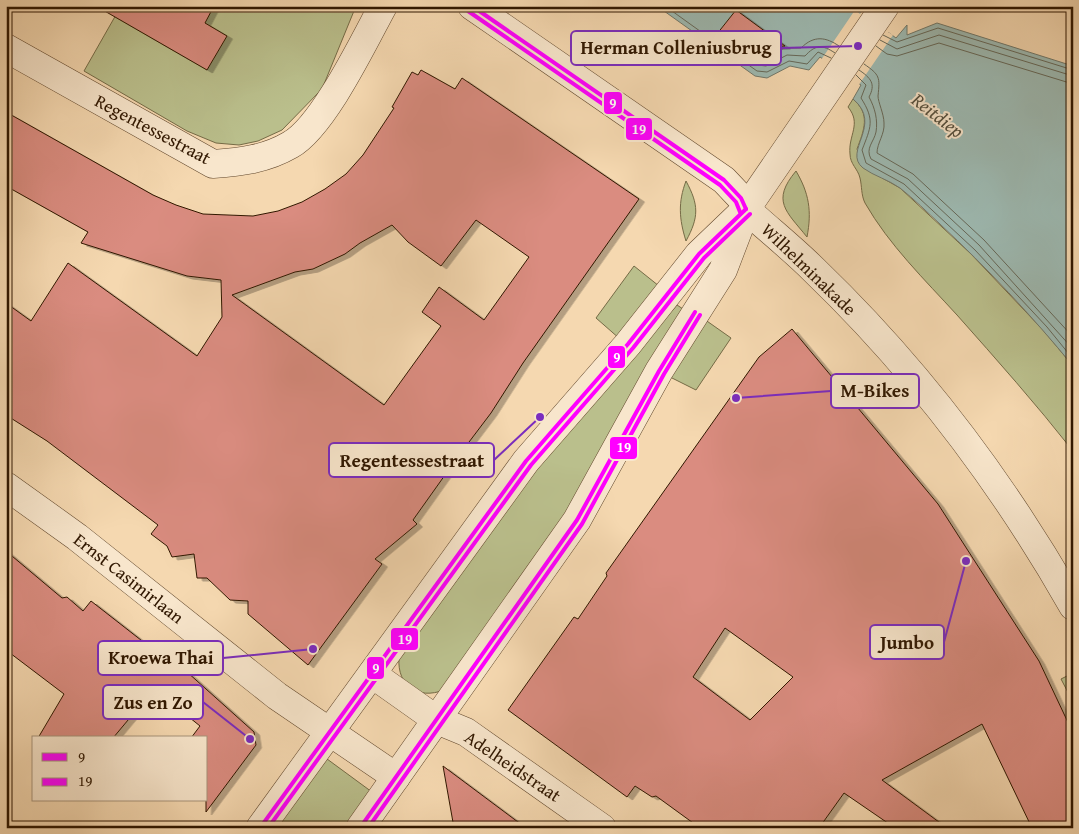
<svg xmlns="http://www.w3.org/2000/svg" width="1079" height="834" viewBox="0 0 1079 834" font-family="'Gentium Book Plus',serif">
<defs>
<filter id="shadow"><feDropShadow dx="5.5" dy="3" stdDeviation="0" flood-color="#0004"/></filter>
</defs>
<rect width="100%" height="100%" fill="#f5d8b0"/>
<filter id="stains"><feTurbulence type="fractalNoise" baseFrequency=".004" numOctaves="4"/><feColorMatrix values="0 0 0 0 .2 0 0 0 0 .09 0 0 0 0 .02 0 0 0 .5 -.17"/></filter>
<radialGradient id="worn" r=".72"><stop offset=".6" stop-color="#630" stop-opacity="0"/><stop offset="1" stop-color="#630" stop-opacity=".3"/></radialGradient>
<!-- green -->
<g fill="#babf8c" stroke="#756b46">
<polygon points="121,6 356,6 322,89 282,130 258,141 239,145 216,143 187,131 84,71"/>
<path d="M853 99C871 114 864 130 857 149L863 167 900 188 971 254 1044 331 1073 366V451C1036 404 997 360 957 315 925 280 889 245 865 203 861 195 862 186 860 178 858 169 850 164 850 154 848 135 862 124 848 107Z"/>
<path d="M796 171C809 193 812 211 807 237 786 211 771 201 796 171Z"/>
<path d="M686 181C699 205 699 217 686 241 679 219 678 202 686 181Z"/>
<polygon points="634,266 659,286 620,339 596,318"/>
<path d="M677 305 683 309 581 494 444 690C418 700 397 686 399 658L534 467Z"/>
<polygon points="704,319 731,338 696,390 668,376"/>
<polygon points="1073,673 1073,685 1071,686 1073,702 1061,679"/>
<polygon points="323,756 372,792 346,828 270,828"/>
</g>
<!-- water -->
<path fill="#9db9b1" stroke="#71786a" d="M657 6H852L896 38 907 25V35L937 23 1073 66V366C1032 316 987 268 940 224 927 212 914 199 900 188 889 180 874 176 863 168 842 151 884 125 853 99L861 85 820 57 809 70 790 66 767 78 755 76Z"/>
<!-- pier -->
<polygon fill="#f5d8b0" points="855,10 860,14 862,11 889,29 888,32 893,35 858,86 821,60"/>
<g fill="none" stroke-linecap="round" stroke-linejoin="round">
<!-- shore -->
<g stroke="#666858" stroke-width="1">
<polyline points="665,6 711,39"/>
<polyline points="883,35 897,42 938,28 1073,70"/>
<polyline points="880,40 897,49 939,35 1073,76"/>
<polyline points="876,46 887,54 897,56 939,43 1073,84"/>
<polyline points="726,49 757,71 767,72 789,61 807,64 818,52 831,58"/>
<path d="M736 49 758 65 766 66 787 55 805 56C815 45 822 44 835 53"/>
<path d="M748 49 764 58 784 48H801C814 35 826 37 839 46"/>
<path d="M864 64C880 75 880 77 878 96 878 102 884 114 884 123 885 134 877 143 877 153L913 174 984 240 1073 337"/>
<path d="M859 70C871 78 876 84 869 97 875 108 878 120 876 132 874 142 865 148 871 159L908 179 979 245 1073 349"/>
<path d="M856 75 866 85 861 98C875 120 871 127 862 150L866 163 904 184 975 250 1047 327 1073 359"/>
</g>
</g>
<!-- building -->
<g fill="#da8c80" stroke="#301700" fill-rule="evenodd" filter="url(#shadow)">
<polygon points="96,6 214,6 205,23 227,36 207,70"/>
<polygon points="736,10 785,46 705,49"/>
<path d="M421 70 455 89 462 78 639 199 523 363 491 413 466 446 460 458 455 462 454 468 445 475 413 520 417 524 375 559 382 564 308 665 248 614V601L230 600 207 578H197L194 554 172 557 167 546 151 534 158 525 47 441 6 415V303L31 321 68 263 197 356 222 317 221 280 187 276 81 243 88 232 6 186V112L153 195 176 205 203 214 253 216 278 211 302 202 325 189 346 174 363 155 394 108 392 107 412 72 418 75ZM476 220 529 257 484 320 439 287 422 312 441 326 384 405 232 295 295 272 313 269 345 254 360 243 392 225 408 242 441 266Z"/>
<path d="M792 329 938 504 1039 661 1073 733V828H1032L982 724 882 780 947 828H895L844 793 819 828H700L656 796 652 797 635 786 627 797 508 710 574 617 578 619 607 576 606 573 759 357ZM725 628 793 677 750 720 693 677Z"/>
<polygon points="6,551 62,598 67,597 83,611 91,601 146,644 148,642 177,663 254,732 256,745 206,812 206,738 191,738 200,726 154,689 113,738 38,738 64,694 6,650"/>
<polygon points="443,766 526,828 454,828"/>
</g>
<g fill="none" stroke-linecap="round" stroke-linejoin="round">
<!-- minor casing -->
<g stroke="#61472c" stroke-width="29">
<g id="minor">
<path d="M6 48 213 164C241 162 266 159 290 145 323 127 364 41 383 6"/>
<path d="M746 209C769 230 793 249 814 270 916 368 1003 483 1073 606"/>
<polyline points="6,486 77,537 277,696 396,777"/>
<polyline points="372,674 437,720 466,732 602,828"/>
</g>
</g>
<!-- tertiary casing -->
<g stroke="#61472c" stroke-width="29">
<g id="tertiary">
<polyline points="472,6 724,180 741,198 746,209"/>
<polyline points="260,828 526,461 628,344 699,254 746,209 885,6"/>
<polyline points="360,828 577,520 659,371 723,270 744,215"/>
</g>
</g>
<!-- minor -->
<use href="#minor" stroke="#f8e6cc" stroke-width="28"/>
<!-- tertiary -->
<use href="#tertiary" stroke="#f8e6cc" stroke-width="28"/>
<!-- bus-1 casing -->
<g stroke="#f8e6cc" stroke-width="8">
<g id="bus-1">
<polyline points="472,6 724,180 741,198 746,209"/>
<polyline points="260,828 526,461 628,344 699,254 746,209"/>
<polyline points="360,828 577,520 659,371 695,312"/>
</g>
</g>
<!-- bus-2 casing -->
<g stroke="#f8e6cc" stroke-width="8">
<g id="bus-2">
<polyline points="468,11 720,185 736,202 740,212"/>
<polyline points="268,828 531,465 633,348 704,258 750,214"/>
<polyline points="368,828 582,524 664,374 700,315"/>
</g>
</g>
<!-- bus-1 -->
<use href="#bus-1" stroke="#f0f" stroke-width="4"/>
<!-- bus-2 -->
<use href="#bus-2" stroke="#f0f" stroke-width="4"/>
</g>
<g text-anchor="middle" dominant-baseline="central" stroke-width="4" stroke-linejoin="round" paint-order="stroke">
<!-- street labels -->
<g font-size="18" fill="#301700" stroke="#f8e6cc">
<text transform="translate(153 129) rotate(28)">Regentessestraat</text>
<text transform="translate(809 269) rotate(44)">Wilhelminakade</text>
<text transform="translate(129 578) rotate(38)">Ernst Casimirlaan</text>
<text transform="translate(513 766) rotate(34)">Adelheidstraat</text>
</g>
<!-- water labels -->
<g font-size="19" font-style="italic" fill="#56503e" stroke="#f8e6cc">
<text transform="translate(938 115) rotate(38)">Reitdiep</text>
</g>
</g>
<!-- callouts -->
<path fill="none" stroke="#7b2cbf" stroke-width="2" d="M858 46L781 48M736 398L831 391M540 417L494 460M966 561L944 642M313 649L223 658M250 739L203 702"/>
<g fill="#7b2cbf" stroke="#f8e6cc" stroke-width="2">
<circle cx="858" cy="46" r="5"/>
<circle cx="736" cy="398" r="5"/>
<circle cx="540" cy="417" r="5"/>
<circle cx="966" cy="561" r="5"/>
<circle cx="313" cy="649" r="5"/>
<circle cx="250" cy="739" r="5"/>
</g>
<g fill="#f8e6cc" stroke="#7b2cbf" stroke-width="2">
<rect x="571" y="31" width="210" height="34" rx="5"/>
<rect x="831" y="374" width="88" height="34" rx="5"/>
<rect x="329" y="443" width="165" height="34" rx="5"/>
<rect x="870" y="625" width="74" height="34" rx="5"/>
<rect x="98" y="641" width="125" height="34" rx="5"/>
<rect x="103" y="685" width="100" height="34" rx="5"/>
</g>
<g font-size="19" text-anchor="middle" font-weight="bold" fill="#301700">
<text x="676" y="54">Herman Colleniusbrug</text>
<text x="875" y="397">M-Bikes</text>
<text x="412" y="467">Regentessestraat</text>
<text x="907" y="649">Jumbo</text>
<text x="161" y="664">Kroewa Thai</text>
<text x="153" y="709">Zus en Zo</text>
</g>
<g stroke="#f8e6cc" stroke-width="2">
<rect x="603" y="91" width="20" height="24" rx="5" fill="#f0f"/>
<rect x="625" y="117" width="28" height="24" rx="5" fill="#f0f"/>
<rect x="607" y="345" width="19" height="24" rx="5" fill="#f0f"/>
<rect x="609" y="436" width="29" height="24" rx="5" fill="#f0f"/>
<rect x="390" y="627" width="29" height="24" rx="5" fill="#f0f"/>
<rect x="366" y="656" width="19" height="24" rx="5" fill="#f0f"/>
</g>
<g font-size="14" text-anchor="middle" font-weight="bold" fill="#fff">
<text x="613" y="108">9</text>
<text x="639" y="134">19</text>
<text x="617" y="362">9</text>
<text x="624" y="452">19</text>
<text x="405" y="644">19</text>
<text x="376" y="673">9</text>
</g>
<!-- margin -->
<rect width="1079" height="834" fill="none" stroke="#f5d8b0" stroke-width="25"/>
<rect x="8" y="8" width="1064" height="819" fill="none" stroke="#301700" stroke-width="2.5"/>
<rect x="12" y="12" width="1054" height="809" fill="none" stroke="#301700"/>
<!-- legend -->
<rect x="32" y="736" width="175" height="65" fill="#f8e6cc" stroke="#a8937a"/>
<rect x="42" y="753" width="25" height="8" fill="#ff00ff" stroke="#a8937a"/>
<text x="78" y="762" font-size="15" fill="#301700">9</text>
<rect x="42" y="778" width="25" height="8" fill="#ff00ff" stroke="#a8937a"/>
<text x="78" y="786" font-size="15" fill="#301700">19</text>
<rect width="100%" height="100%" filter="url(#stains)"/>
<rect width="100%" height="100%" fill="url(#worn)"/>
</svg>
